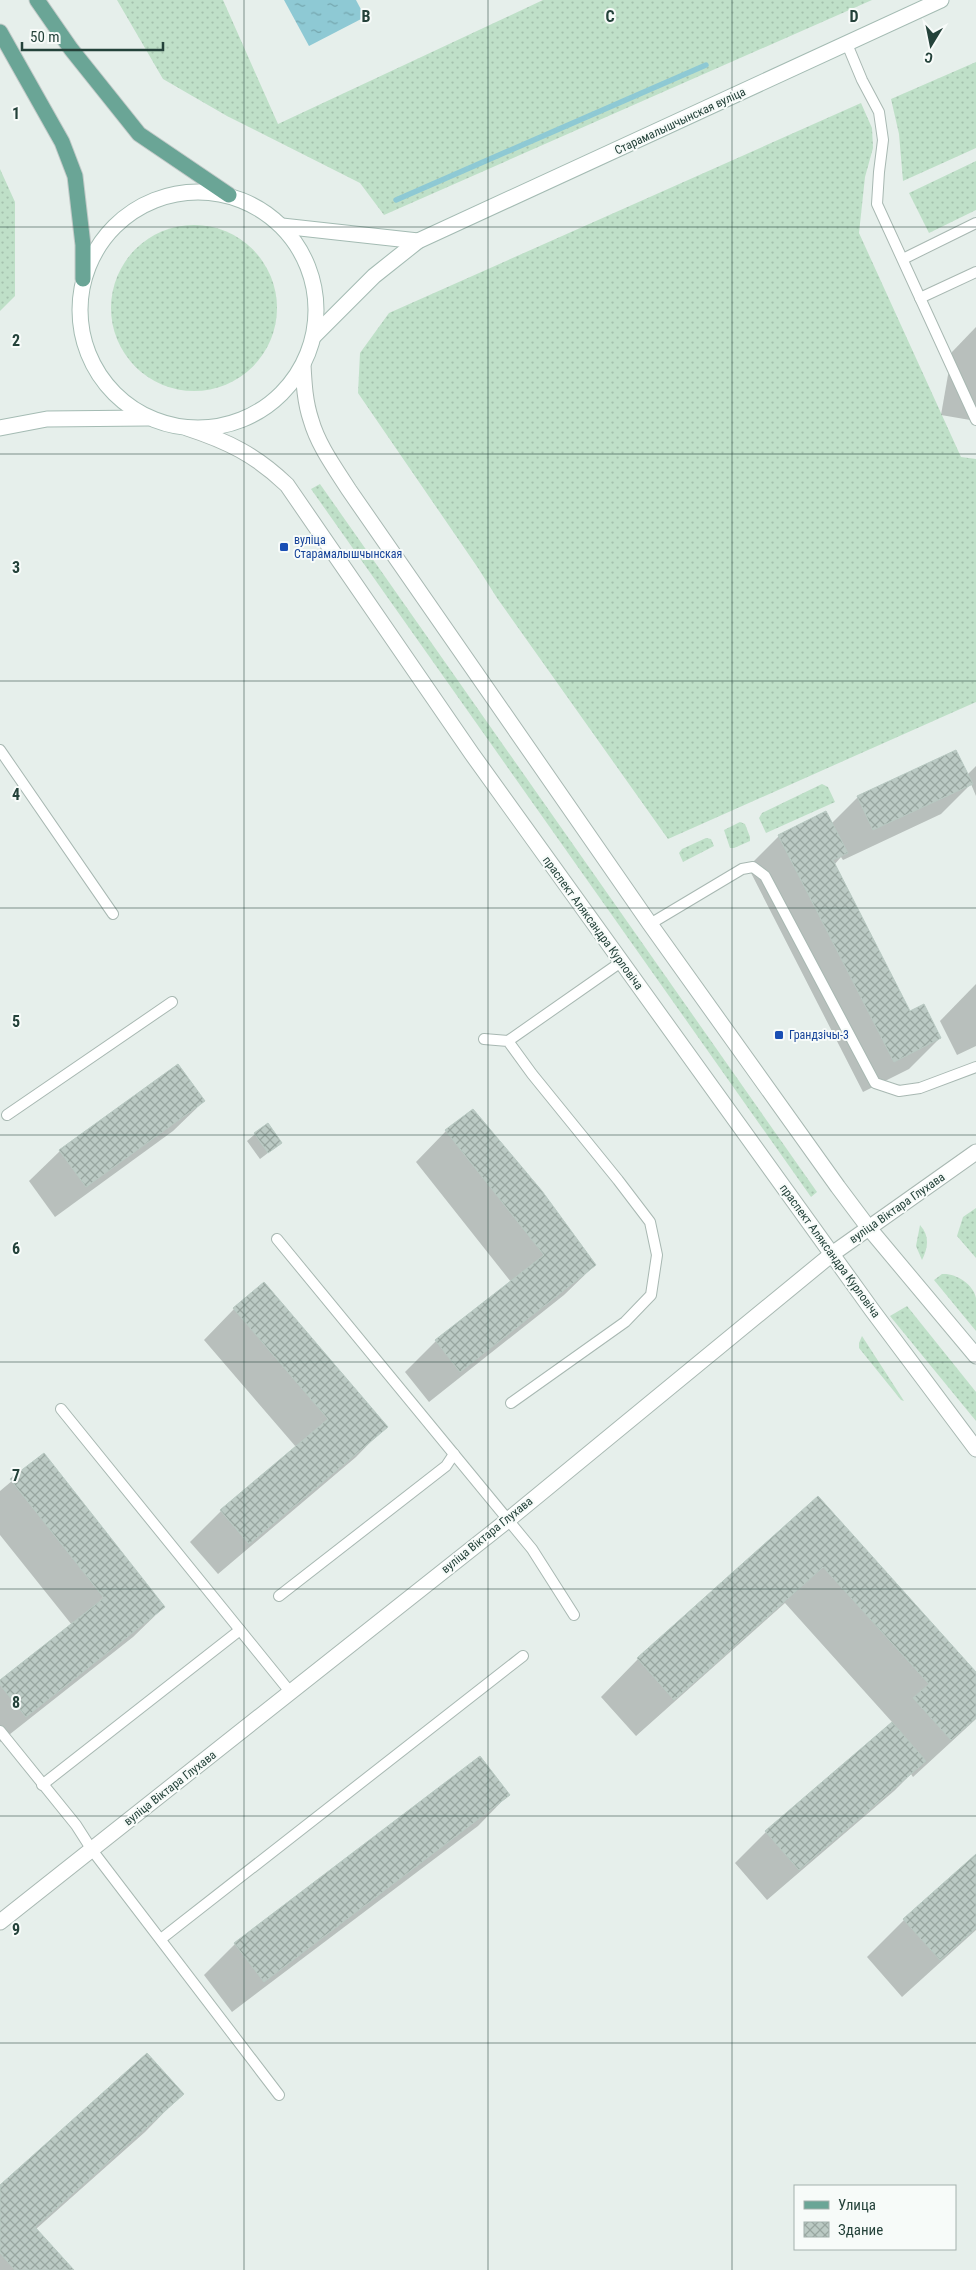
<svg xmlns="http://www.w3.org/2000/svg" width="976" height="2270" viewBox="0 0 976 2270" font-family="'Roboto Condensed',sans-serif">
<defs>
<pattern id="grass-dots" width="8" height="8" patternUnits="userSpaceOnUse" patternTransform="scale(1.25)"><rect width="8" height="8" fill="#bfe0c8"/><path d="M2 2h.1M6 6h.1" fill="none" stroke="#a4c1ad" stroke-width="1.8" stroke-linecap="round"/></pattern>
<pattern id="water-ripples" width="26" height="14" patternUnits="userSpaceOnUse" patternTransform="scale(1.25)"><rect width="26" height="14" fill="#8ec9d4"/><path d="M2 4q2-2 4 0t4 0M15 11q2-2 4 0t4 0" fill="none" stroke="#74a5ad"/></pattern>
<pattern id="building-cross-hatch" width="8" height="8" patternUnits="userSpaceOnUse" patternTransform="scale(1.25)"><rect width="8" height="8" fill="#bbcac4"/><path d="M0 0l8 8M0 8l8-8" fill="none" stroke="#98a6a0"/></pattern>
</defs>
<rect width="100%" height="100%" fill="#e6efeb"/>
<!-- grass -->
<g fill="url(#grass-dots)">
<polygon points="117,0 223,0 278,124 543,0 872,0 384,215 360,183 227,116 163,79"/>
<polygon points="976,62 976,148 903,181 899,134 891,99"/>
<polygon points="861,103 872,128 873,148 865,177 859,233 961,457 976,459 976,702 668,839 497,598 478,568 358,393 360,353 389,313"/>
<polygon points="976,161 976,210 929,233 909,193"/>
<polygon points="0,169 15,202 15,296 0,311"/>
<circle cx="194" cy="308" r="83"/>
<polygon points="320,484 817,1192 811,1197 311,489"/>
<polygon points="822,784 828,787 835,802 766,833 759,818 762,813"/>
<polygon points="740,822 745,824 750,837 750,841 734,848 730,848 724,830"/>
<polygon points="706,838 711,839 714,846 683,862 679,853 682,849"/>
<polygon points="976,1208 976,1258 957,1236 963,1217"/>
<path d="M920 1225C930 1236 928 1248 922 1260L916 1246Z"/>
<path d="M942 1274C956 1273 973 1284 976 1298 976 1308 976 1321 976 1331L934 1280Z"/>
<polygon points="907,1306 976,1392 976,1421 890,1316"/>
<polygon points="862,1336 904,1401 901,1400 859,1348 859,1343"/>
</g>
<!-- water -->
<polygon fill="url(#water-ripples)" points="284,0 356,0 365,17 309,46"/>
<!-- shadow -->
<g fill="#0003">
<polygon points="976,327 976,421 941,415 952,352"/>
<polygon points="976,766 976,796 971,784 941,814 843,860 841,857 834,865 910,1013 940,1038 909,1069 863,1092 748,867 779,836 825,812 831,824 858,797 967,775"/>
<polygon points="976,984 976,1046 957,1055 940,1021"/>
<polygon points="204,1101 173,1131 55,1217 29,1181 60,1151"/>
<polygon points="267,1124 281,1143 260,1159 247,1141"/>
<polygon points="446,1131 595,1265 564,1295 429,1402 405,1372 436,1341 511,1282 416,1162"/>
<polygon points="234,1309 386,1426 356,1457 218,1574 190,1542 221,1511 296,1447 204,1340"/>
<polygon points="43,1455 164,1607 133,1637 0,1742 0,1682 72,1625 0,1535 0,1491"/>
<polygon points="818,1498 976,1674 976,1719 913,1777 911,1774 894,1791 767,1900 735,1863 766,1832 892,1722 785,1603 636,1736 601,1697 638,1659"/>
<polygon points="480,1758 508,1795 478,1826 232,2012 204,1975 235,1944"/>
<polygon points="976,1855 976,1930 902,1997 867,1957 904,1920"/>
<polygon points="182,2094 145,2132 36,2229 72,2270 0,2270 0,2186"/>
</g>
<g fill="none" stroke-linecap="round" stroke-linejoin="round">
<!-- stream -->
<polyline stroke="#8ec9d4" stroke-width="5.5" points="396,200 706,65"/>
</g>
<!-- building -->
<g fill="url(#building-cross-hatch)" stroke="#b8c9c2">
<polygon points="956,750 973,784 873,830 857,796"/>
<polygon points="826,811 848,853 833,860 910,1011 924,1004 941,1038 894,1062 778,835"/>
<polygon points="178,1064 205,1101 86,1187 59,1150"/>
<polygon points="473,1109 542,1191 596,1265 460,1372 435,1340 544,1255 445,1130"/>
<polygon points="268,1123 282,1143 268,1153 254,1133"/>
<polygon points="264,1282 388,1427 249,1544 220,1510 328,1419 233,1308"/>
<polygon points="44,1453 165,1607 26,1717 0,1685 0,1680 104,1598 10,1479"/>
<polygon points="818,1496 976,1672 976,1718 951,1740 913,1698 929,1684 823,1567 674,1700 637,1658"/>
<polygon points="892,1722 926,1761 799,1870 765,1831"/>
<polygon points="480,1756 510,1795 264,1982 234,1943"/>
<polygon points="976,1854 976,1928 940,1960 903,1919"/>
<polygon points="147,2053 184,2094 35,2227 74,2270 15,2270 0,2253 0,2185"/>
</g>
<g fill="none" stroke-linecap="round" stroke-linejoin="round">
<!-- lane casing -->
<g stroke="#a8b8b2" stroke-width="12">
<g id="lane">
<polyline points="847,44 862,80 879,112 883,140 879,172 877,204 976,420"/>
<polyline points="903,259 976,223"/>
<polyline points="920,298 976,272"/>
<polyline points="0,750 113,914"/>
<polyline points="650,924 742,869 753,867 765,876 875,1083 899,1091 920,1088 976,1067"/>
<polyline points="484,1039 508,1041 532,1074 618,1180 650,1222 657,1255 651,1295 625,1322 511,1403"/>
<polyline points="508,1041 621,962"/>
<polyline points="7,1115 172,1002"/>
<polyline points="277,1239 532,1549 574,1615"/>
<polyline points="61,1409 291,1693"/>
<polyline points="279,1596 446,1466 454,1454"/>
<polyline points="0,1731 76,1825 92,1850 279,2095"/>
<polyline points="42,1785 240,1630"/>
<polyline points="161,1939 523,1656"/>
</g>
</g>
<!-- street casing -->
<g stroke="#a8b8b2" stroke-width="17">
<g id="street">
<path d="M303 365C304 384 305 402 311 420 318 445 335 468 349 490L650 924 838 1187 868 1227 976 1356"/>
<path d="M187 428C227 441 256 455 287 485L472 754 872 1310 976 1449"/>
<polyline points="0,1922 508,1520 832,1254 976,1152"/>
</g>
</g>
<!-- secondary casing -->
<g stroke="#a4bbb3" stroke-width="17">
<g id="secondary">
<circle cx="198" cy="310" r="118"/>
<polyline points="282,226 418,241"/>
<polyline points="314,336 374,276 418,241 941,0"/>
<polyline points="0,428 47,419 148,418"/>
</g>
</g>
<!-- primary casing -->
<g stroke="#c2cac8" stroke-width="17">
<g id="primary">
<polyline points="37,0 71,49 139,134 229,195"/>
<polyline points="0,32 62,142 75,176 83,245 83,279"/>
</g>
</g>
<!-- lane -->
<use href="#lane" stroke="#fff" stroke-width="10"/>
<!-- street -->
<use href="#street" stroke="#fff" stroke-width="15"/>
<!-- secondary -->
<use href="#secondary" stroke="#fff" stroke-width="15"/>
<!-- primary -->
<use href="#primary" stroke="#6aa596" stroke-width="15"/>
</g>
<!-- grid -->
<path fill="none" stroke="#24423a" stroke-width="1" stroke-opacity="0.55" d="M244 0V2270M488 0V2270M732 0V2270M0 227H976M0 454H976M0 681H976M0 908H976M0 1135H976M0 1362H976M0 1589H976M0 1816H976M0 2043H976"/>
<!-- markers -->
<g fill="#1a4fb4" stroke="#f7fbf9" stroke-width="2">
<rect x="279" y="542" width="10" height="10" rx="2.5"/>
<rect x="774" y="1030" width="10" height="10" rx="2.5"/>
</g>
<g text-anchor="middle" dominant-baseline="central" stroke-width="4" stroke-linejoin="round" paint-order="stroke">
<!-- street labels -->
<g font-size="12" fill="#24423a" stroke="#f7fbf9">
<text transform="translate(680 121) rotate(-25)">Старамалышчынская вуліца</text>
<text transform="translate(593 923) rotate(54)">праспект Аляксандра Курловіча</text>
<text transform="translate(897 1208) rotate(-35)">вуліца Віктара Глухава</text>
<text transform="translate(830 1251) rotate(54)">праспект Аляксандра Курловіча</text>
<text transform="translate(487 1535) rotate(-39)">вуліца Віктара Глухава</text>
<text transform="translate(170 1788) rotate(-38)">вуліца Віктара Глухава</text>
</g>
<!-- transit labels -->
<g font-size="12" fill="#164399" stroke="#f7fbf9" text-anchor="start">
<text x="294" y="540">вуліца<tspan x="294" dy="14">Старамалышчынская</tspan></text>
<text x="789" y="1035">Грандзічы-3</text>
</g>
</g>
<g font-size="16" text-anchor="middle" font-weight="bold" fill="#24423a" stroke="#f7fbf9" stroke-width="4" stroke-linejoin="round" paint-order="stroke">
<text x="366" y="22">B</text>
<text x="610" y="22">C</text>
<text x="854" y="22">D</text>
<text x="16" y="119">1</text>
<text x="16" y="346">2</text>
<text x="16" y="573">3</text>
<text x="16" y="800">4</text>
<text x="16" y="1027">5</text>
<text x="16" y="1254">6</text>
<text x="16" y="1481">7</text>
<text x="16" y="1708">8</text>
<text x="16" y="1935">9</text>
</g>
<!-- legend -->
<rect x="794" y="2185" width="162" height="65" fill="#f7fbf9" stroke="#a3b1ad"/>
<rect x="804" y="2201" width="25" height="8" fill="#6aa596" stroke="#a3b1ad"/>
<text x="838" y="2210" font-size="15" fill="#24423a">Улица</text>
<rect x="804" y="2222" width="25" height="15" fill="url(#building-cross-hatch)" stroke="#a3b1ad"/>
<text x="838" y="2235" font-size="15" fill="#24423a">Здание</text>
<!-- north arrow -->
<g transform="translate(931 45) rotate(190)" stroke="#f7fbf9" stroke-width="4" paint-order="stroke">
<path d="M0-4L9 19L0 12L-9 19Z" fill="#24423a"/>
<text y="-8" font-size="14" font-weight="bold" text-anchor="middle" fill="#24423a">С</text>
</g>
<!-- scale -->
<path d="M22 42v8h141v-8" fill="none" stroke="#24423a" stroke-width="2.5"/>
<text x="30" y="42" font-size="15" fill="#24423a" stroke="#f7fbf9" stroke-width="4" paint-order="stroke">50 m</text>
</svg>
